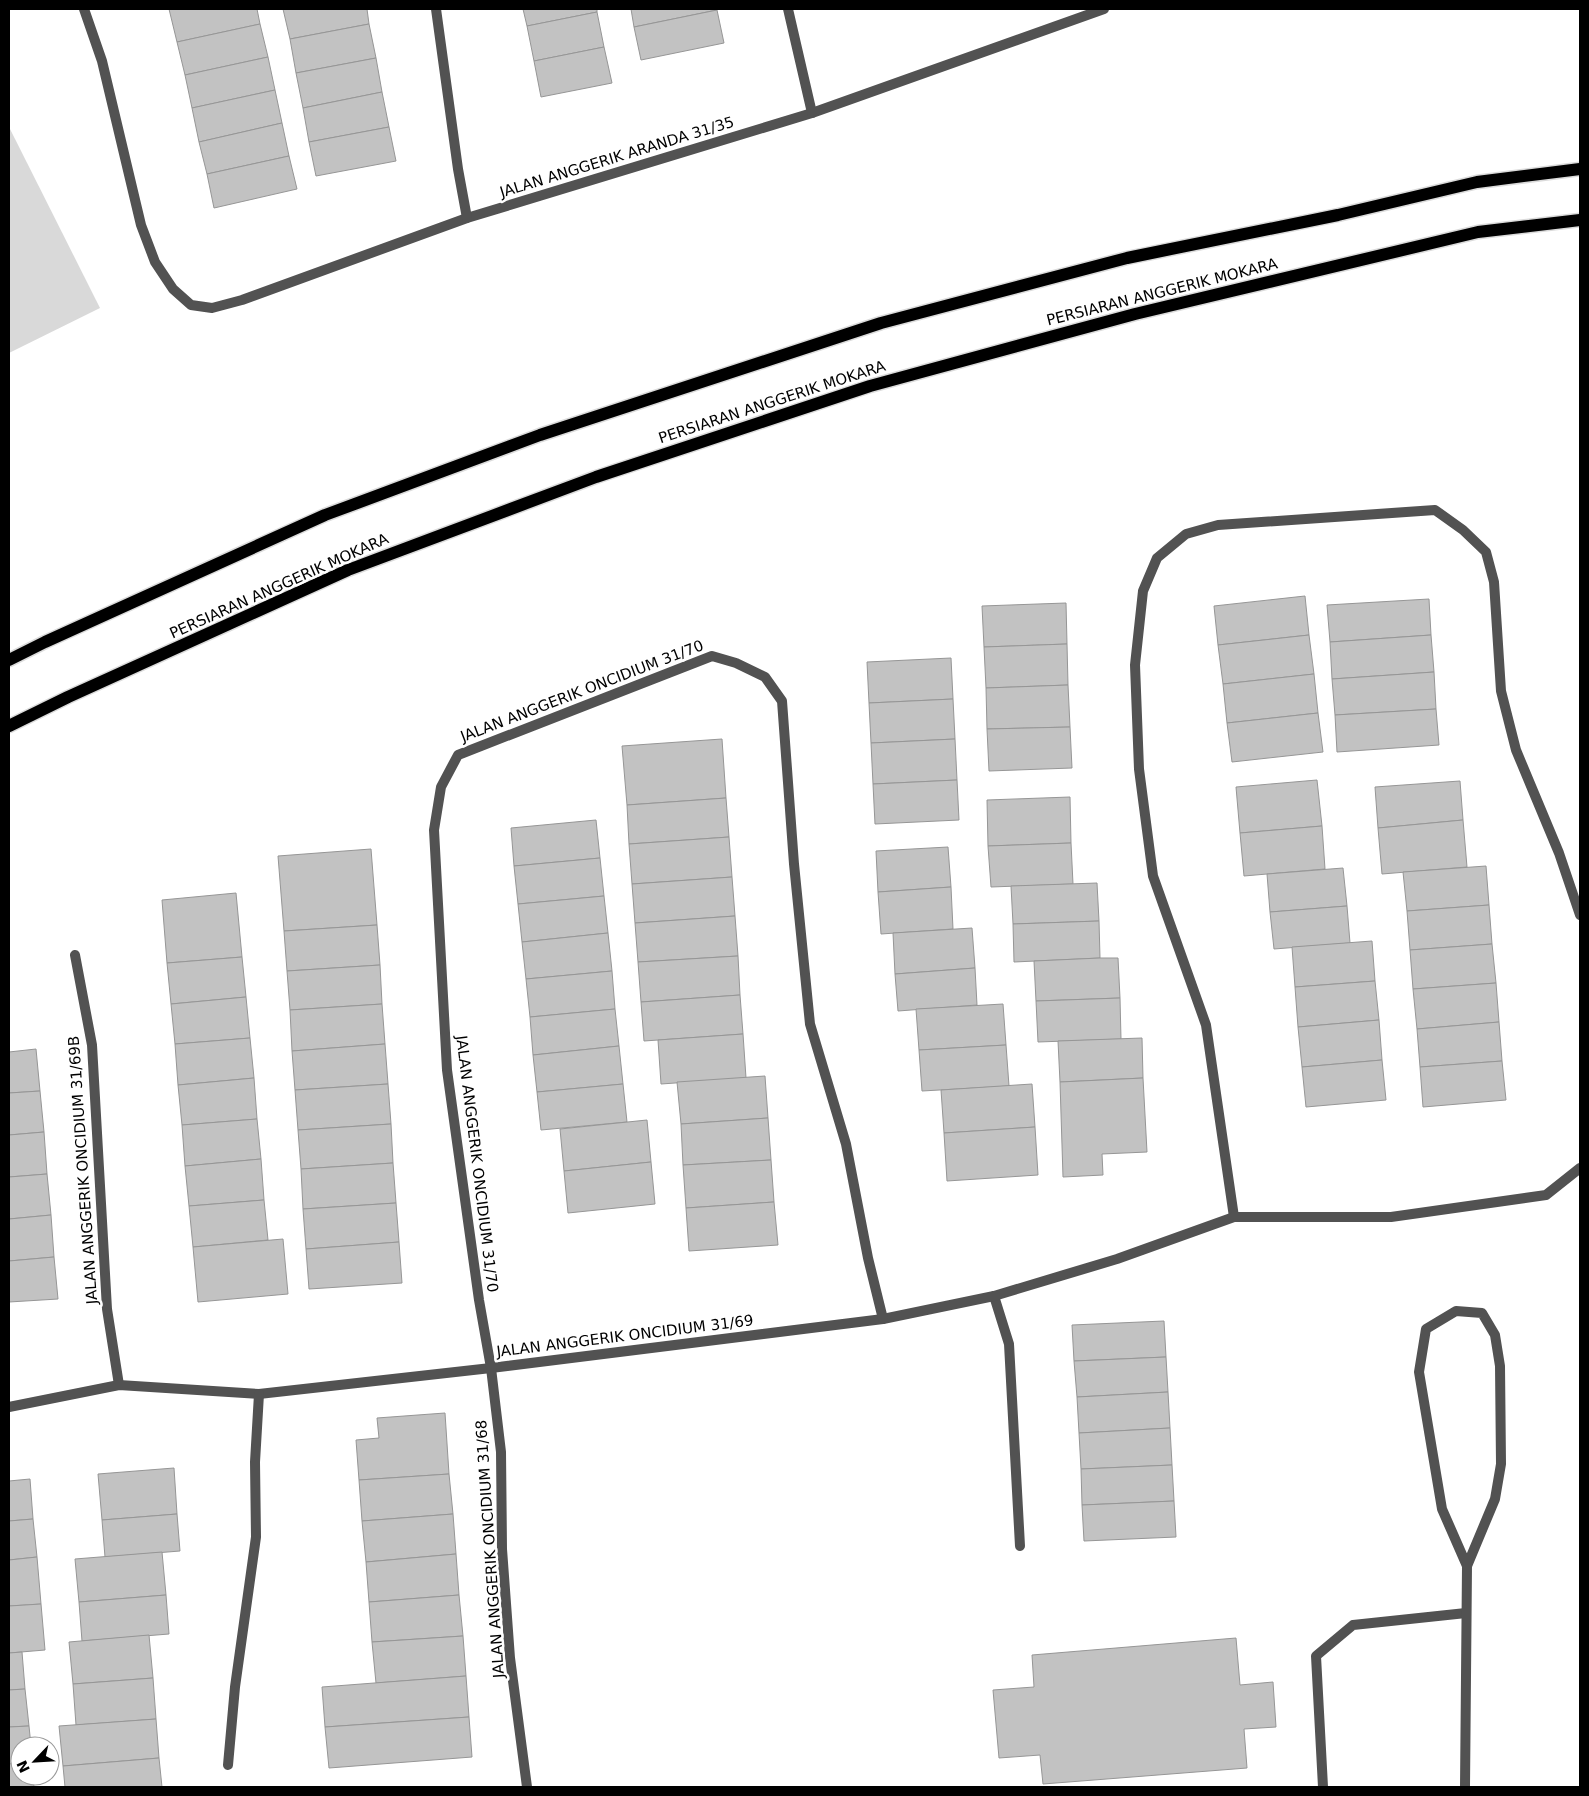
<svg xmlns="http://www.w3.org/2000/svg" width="1589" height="1796" viewBox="0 0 1589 1796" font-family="'DejaVu Sans',sans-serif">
<rect width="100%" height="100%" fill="#fff"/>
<!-- garden -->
<polygon fill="#d9d9d9" points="9,127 100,308 9,353"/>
<!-- building -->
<g fill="#c2c2c2" stroke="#969696">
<polygon points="169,9 257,9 260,24 177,42"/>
<polygon points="283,9 367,9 369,24 290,39"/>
<polygon points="523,9 597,9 597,12 527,26"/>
<polygon points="631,9 717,9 717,10 634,27"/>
<polygon points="717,10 724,43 641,60 634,27"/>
<polygon points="597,12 604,47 534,61 527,26"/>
<polygon points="260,24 268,57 185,75 177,42"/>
<polygon points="369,24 376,58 296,73 290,39"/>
<polygon points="604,47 612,83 541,97 534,61"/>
<polygon points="268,57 275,90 192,108 185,75"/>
<polygon points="376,58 382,92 303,108 296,73"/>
<polygon points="275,90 282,123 199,142 192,108"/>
<polygon points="382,92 389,127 309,142 303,108"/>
<polygon points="282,123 289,156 207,174 199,142"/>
<polygon points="389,127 396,161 316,176 309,142"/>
<polygon points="289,156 297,189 214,208 207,174"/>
<polygon points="1305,596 1309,635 1218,645 1214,606"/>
<polygon points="1429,599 1431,635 1330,642 1327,605"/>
<polygon points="1066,603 1067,644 984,647 982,606"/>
<polygon points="1309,635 1314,674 1223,684 1218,645"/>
<polygon points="1431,635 1434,672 1332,679 1330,642"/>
<polygon points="1067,644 1068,685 986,688 984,647"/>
<polygon points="951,658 953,699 869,703 867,662"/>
<polygon points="1434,672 1436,709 1335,715 1332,679"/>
<polygon points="1314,674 1318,713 1227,723 1223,684"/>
<polygon points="1068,685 1070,727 987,729 986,688"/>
<polygon points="953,699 955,739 871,743 869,703"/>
<polygon points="1436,709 1439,745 1337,752 1335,715"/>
<polygon points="1318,713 1323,752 1232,762 1227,723"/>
<polygon points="1070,727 1072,768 989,771 987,729"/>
<polygon points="722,739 726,798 627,805 622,746"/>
<polygon points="955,739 957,780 873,784 871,743"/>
<polygon points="957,780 959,820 875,824 873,784"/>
<polygon points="1317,780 1322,826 1240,833 1236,787"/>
<polygon points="1460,781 1463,820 1378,828 1375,787"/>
<polygon points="1070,797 1071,843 988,846 987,800"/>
<polygon points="726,798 729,837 629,844 627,805"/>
<polygon points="596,820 600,858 514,866 511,828"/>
<polygon points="1463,820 1467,867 1382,874 1378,828"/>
<polygon points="1322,826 1325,869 1244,876 1240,833"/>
<polygon points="729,837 732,877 632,884 629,844"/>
<polygon points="1071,843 1073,884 991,887 988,846"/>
<polygon points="948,847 951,887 878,892 876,851"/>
<polygon points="371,849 377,925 284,931 278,856"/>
<polygon points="600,858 604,896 518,904 514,866"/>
<polygon points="1486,866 1489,905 1407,911 1403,872"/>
<polygon points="1343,868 1347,906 1270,912 1267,874"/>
<polygon points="732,877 735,916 635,923 632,884"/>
<polygon points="1097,883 1099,921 1013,924 1011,886"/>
<polygon points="951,887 953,929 881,934 878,892"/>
<polygon points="236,893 242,957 167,963 162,900"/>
<polygon points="604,896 608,933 522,942 518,904"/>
<polygon points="1489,905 1492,944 1410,950 1407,911"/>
<polygon points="1347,906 1350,943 1274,949 1270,912"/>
<polygon points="735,916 738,956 638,962 635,923"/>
<polygon points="1099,921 1100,958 1014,962 1013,924"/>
<polygon points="377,925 380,965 287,971 284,931"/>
<polygon points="972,928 975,968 895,974 893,933"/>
<polygon points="608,933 612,971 526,979 522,942"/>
<polygon points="1372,941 1375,981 1295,987 1292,947"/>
<polygon points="1492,944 1496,983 1413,989 1410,950"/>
<polygon points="738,956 740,995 641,1002 638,962"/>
<polygon points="242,957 246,997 171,1004 167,963"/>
<polygon points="1100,958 1118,958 1120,998 1036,1001 1034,961"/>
<polygon points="380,965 382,1004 290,1010 287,971"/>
<polygon points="975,968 977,1005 898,1011 895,974"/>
<polygon points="612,971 615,1009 530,1017 526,979"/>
<polygon points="1375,981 1379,1020 1298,1027 1295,987"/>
<polygon points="1496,983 1499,1022 1417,1029 1413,989"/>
<polygon points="740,995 743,1034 644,1041 641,1002"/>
<polygon points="246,997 250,1038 175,1044 171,1004"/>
<polygon points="1120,998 1121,1039 1038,1042 1036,1001"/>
<polygon points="382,1004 385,1044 292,1051 290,1010"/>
<polygon points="1003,1004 1006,1045 919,1050 916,1009"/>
<polygon points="615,1009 619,1046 533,1055 530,1017"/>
<polygon points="1379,1020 1382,1060 1302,1067 1298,1027"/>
<polygon points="1499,1022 1502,1061 1420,1067 1417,1029"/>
<polygon points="743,1034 746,1078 661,1084 658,1040"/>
<polygon points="250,1038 254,1078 178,1085 175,1044"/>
<polygon points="1142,1038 1143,1078 1060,1082 1058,1041"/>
<polygon points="385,1044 388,1084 295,1090 292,1051"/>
<polygon points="1006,1045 1009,1086 922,1091 919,1050"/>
<polygon points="619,1046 623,1084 537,1092 533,1055"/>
<polygon points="36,1049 40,1091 9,1093 9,1052"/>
<polygon points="1382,1060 1386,1100 1306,1107 1302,1067"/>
<polygon points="1502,1061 1506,1100 1423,1107 1420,1067"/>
<polygon points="765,1076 768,1118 681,1124 677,1082"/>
<polygon points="254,1078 257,1119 182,1125 178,1085"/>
<polygon points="1143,1078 1147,1152 1102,1154 1103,1175 1063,1177 1060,1082"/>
<polygon points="388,1084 391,1124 298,1130 295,1090"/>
<polygon points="623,1084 627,1122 541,1130 537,1092"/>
<polygon points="1032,1084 1035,1127 944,1133 941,1090"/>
<polygon points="40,1091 44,1132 9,1135 9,1093"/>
<polygon points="768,1118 771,1160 683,1165 681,1124"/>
<polygon points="257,1119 261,1159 185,1166 182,1125"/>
<polygon points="647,1120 651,1162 564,1171 560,1129"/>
<polygon points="391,1124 393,1163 301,1169 298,1130"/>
<polygon points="1035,1127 1038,1175 947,1181 944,1133"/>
<polygon points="44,1132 47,1174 9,1177 9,1135"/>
<polygon points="261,1159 264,1200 189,1206 185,1166"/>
<polygon points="771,1160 774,1202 686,1208 683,1165"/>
<polygon points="651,1162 655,1204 568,1213 564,1171"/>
<polygon points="393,1163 396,1203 303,1209 301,1169"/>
<polygon points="47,1174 51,1215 9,1219 9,1177"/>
<polygon points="264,1200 268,1240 193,1247 189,1206"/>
<polygon points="774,1202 778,1245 689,1251 686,1208"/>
<polygon points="396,1203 399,1242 306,1249 303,1209"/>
<polygon points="51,1215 54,1257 9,1261 9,1219"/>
<polygon points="283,1239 288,1294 198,1302 193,1247"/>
<polygon points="399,1242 402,1283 309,1289 306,1249"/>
<polygon points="54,1257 58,1299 9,1302 9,1261"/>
<polygon points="1164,1321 1166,1357 1074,1361 1072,1325"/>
<polygon points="1166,1357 1168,1392 1077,1397 1074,1361"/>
<polygon points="1168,1392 1170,1428 1079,1433 1077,1397"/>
<polygon points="445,1413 449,1474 359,1480 356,1440 379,1438 377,1418"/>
<polygon points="1170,1428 1172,1465 1081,1469 1079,1433"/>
<polygon points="1172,1465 1174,1501 1082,1505 1081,1469"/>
<polygon points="174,1468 177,1514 102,1520 98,1474"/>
<polygon points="449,1474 453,1514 362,1521 359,1480"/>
<polygon points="30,1479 33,1519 9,1521 9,1481"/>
<polygon points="1174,1501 1176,1537 1084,1541 1082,1505"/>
<polygon points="177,1514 180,1551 105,1557 102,1520"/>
<polygon points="453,1514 456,1554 366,1562 362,1521"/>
<polygon points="33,1519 37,1557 9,1560 9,1521"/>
<polygon points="162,1552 166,1595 79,1602 75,1559"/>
<polygon points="456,1554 459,1595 369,1602 366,1562"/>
<polygon points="37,1557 41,1604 9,1606 9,1560"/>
<polygon points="166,1595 169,1634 82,1641 79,1602"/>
<polygon points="459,1595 463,1636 372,1642 369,1602"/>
<polygon points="41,1604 45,1650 9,1653 9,1606"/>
<polygon points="149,1635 153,1678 73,1684 69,1642"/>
<polygon points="463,1636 466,1676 376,1683 372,1642"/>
<polygon points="1236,1638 1240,1685 1273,1682 1276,1727 1244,1729 1247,1768 1043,1784 1040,1755 999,1758 993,1690 1034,1687 1032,1655"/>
<polygon points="22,1652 25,1689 9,1690 9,1653"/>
<polygon points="466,1676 469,1717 325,1727 322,1687"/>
<polygon points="153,1678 156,1719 76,1725 73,1684"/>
<polygon points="25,1689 29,1726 9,1727 9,1690"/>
<polygon points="469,1717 472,1757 329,1768 325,1727"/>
<polygon points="156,1719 159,1758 63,1766 59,1726"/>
<polygon points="29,1726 31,1746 20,1746 20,1763 9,1764 9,1727"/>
<polygon points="159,1758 162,1787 65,1787 63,1766"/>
<polygon points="20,1763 20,1776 33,1776 34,1787 9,1787 9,1764"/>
</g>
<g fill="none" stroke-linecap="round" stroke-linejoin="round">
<!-- primary casing -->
<g stroke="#dbdbdb" stroke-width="15">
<g id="primary">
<polyline points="9,660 45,642 325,515 540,435 881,323 1127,258 1338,215 1477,182 1580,169"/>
<polyline points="9,726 68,697 348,570 596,477 870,386 1135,314 1478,232 1580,220"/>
</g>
</g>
<!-- lane -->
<polyline stroke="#525252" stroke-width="10" points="1323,1787 1316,1656 1353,1625 1466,1613"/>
<!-- street -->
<g stroke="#525252" stroke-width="10">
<polyline points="84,9 102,61 141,225 155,262 173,289 191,305 212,308 242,300 467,218 812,113 1104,9"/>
<polyline points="436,9 458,169 467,218"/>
<polyline points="788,9 812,113"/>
<polyline points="75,955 92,1045 107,1309 119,1385"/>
<polyline points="1234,1217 1206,1025 1153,876 1139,769 1135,665 1143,591 1157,558 1186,534 1218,525 1435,510 1463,530 1486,552 1494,582 1501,691 1516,750 1559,853 1580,915"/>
<polyline points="994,1296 1009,1344 1020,1546"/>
<polyline points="9,1407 119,1385 259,1394 491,1368 883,1319 994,1296 1117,1259 1234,1217 1391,1217 1546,1195 1580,1168"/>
<polyline points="228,1765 235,1687 256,1537 255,1462 259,1394"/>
<polyline points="527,1787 510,1658 502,1549 501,1452 491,1368 479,1300 447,1070 434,830 441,787 458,755 712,656 736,663 765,677 782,701 794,864 810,1024 846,1144 868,1258 883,1319"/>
<polyline points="1465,1787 1467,1566 1495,1499 1501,1464 1500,1366 1495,1335 1482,1313 1456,1311 1426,1329 1419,1372 1442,1509 1467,1566"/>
</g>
<!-- primary -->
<use href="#primary" stroke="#000" stroke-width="12"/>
</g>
<g text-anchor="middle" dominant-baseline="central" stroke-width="5" stroke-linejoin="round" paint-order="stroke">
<!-- street labels -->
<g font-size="15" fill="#000" stroke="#fff">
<text transform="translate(617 157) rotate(-17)">JALAN ANGGERIK ARANDA 31/35</text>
<text transform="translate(1162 292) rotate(-14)">PERSIARAN ANGGERIK MOKARA</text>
<text transform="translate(772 402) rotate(-18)">PERSIARAN ANGGERIK MOKARA</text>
<text transform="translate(279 586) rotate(-24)">PERSIARAN ANGGERIK MOKARA</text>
<text transform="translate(582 691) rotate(-21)">JALAN ANGGERIK ONCIDIUM 31/70</text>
<text transform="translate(477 1164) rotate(83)">JALAN ANGGERIK ONCIDIUM 31/70</text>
<text transform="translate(83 1170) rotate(-94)">JALAN ANGGERIK ONCIDIUM 31/69B</text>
<text transform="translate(625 1336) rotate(-7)">JALAN ANGGERIK ONCIDIUM 31/69</text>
<text transform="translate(490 1549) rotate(-94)">JALAN ANGGERIK ONCIDIUM 31/68</text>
</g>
</g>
<!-- border -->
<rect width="1589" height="1796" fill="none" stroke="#000000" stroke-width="20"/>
<!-- north arrow -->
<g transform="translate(35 1761) rotate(245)"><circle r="24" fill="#ffffff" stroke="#999999"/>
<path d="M0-4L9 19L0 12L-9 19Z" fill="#000000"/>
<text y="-8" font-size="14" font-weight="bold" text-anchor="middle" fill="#000000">N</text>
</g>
</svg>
